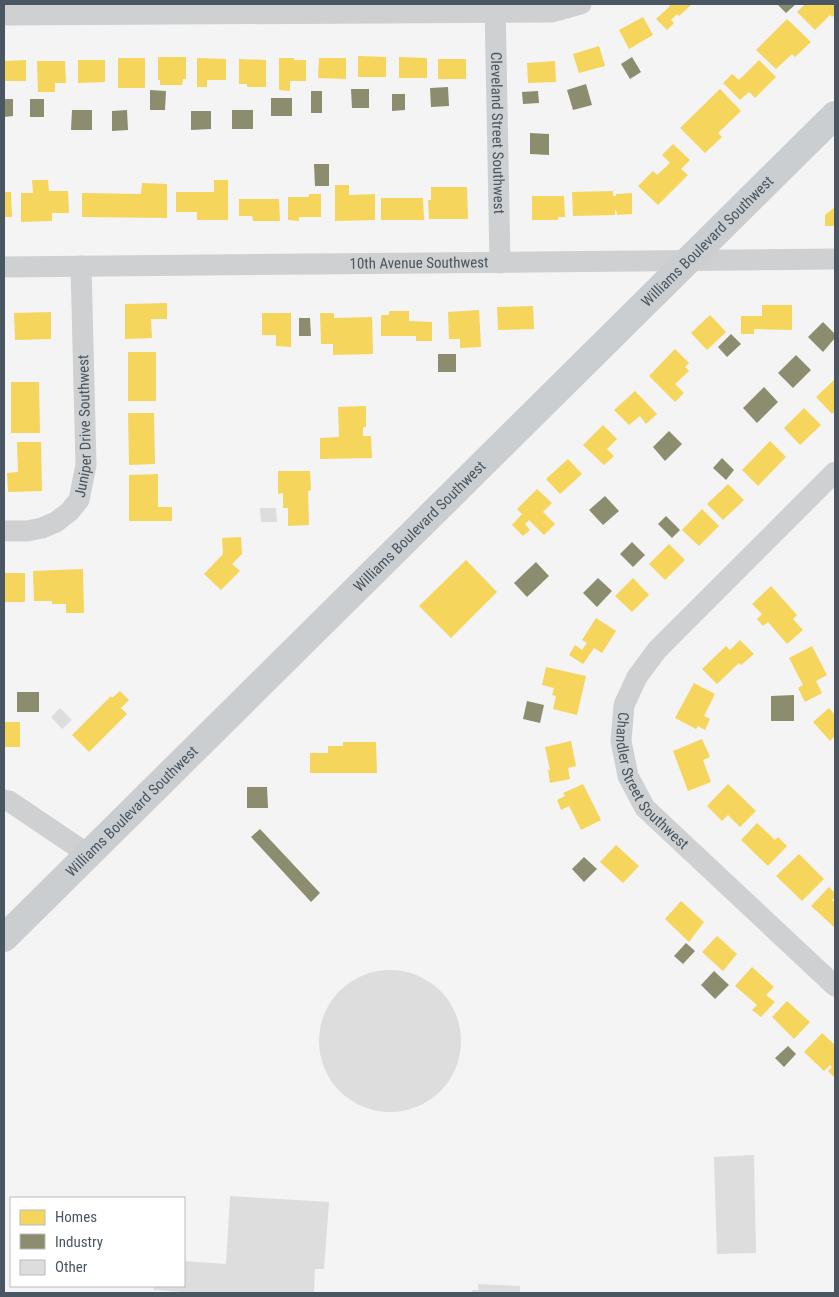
<svg xmlns="http://www.w3.org/2000/svg" width="839" height="1297" viewBox="0 0 839 1297" font-family="'Roboto Condensed',sans-serif">
<rect width="100%" height="100%" fill="#f4f4f4"/>
<!-- homes -->
<g fill="#f6d55c">
<polygon points="668,4 692,4 679,16 677,14 671,20 674,23 667,30 656,19 670,6"/>
<polygon points="805,4 835,4 835,14 832,17 830,15 815,30 797,12"/>
<polygon points="643,17 653,35 629,49 619,30"/>
<polygon points="787,19 811,42 795,57 792,54 776,69 756,50"/>
<polygon points="599,46 605,66 579,73 573,54"/>
<polygon points="358,56 386,57 386,77 358,77"/>
<polygon points="158,57 186,57 186,79 183,79 182,85 160,85 160,80 158,80"/>
<polygon points="399,57 427,58 427,78 399,78"/>
<rect x="118" y="58" width="27" height="30"/>
<polygon points="197,58 226,59 226,80 207,80 207,87 197,87"/>
<polygon points="279,58 294,58 294,60 306,60 306,81 290,81 290,91 279,90"/>
<polygon points="319,58 346,58 346,79 318,78"/>
<polygon points="239,59 266,60 266,87 247,87 247,84 239,84"/>
<rect x="438" y="59" width="28" height="20"/>
<polygon points="26,60 26,81 4,81 4,61"/>
<polygon points="78,60 105,60 105,82 78,83"/>
<polygon points="759,60 776,77 755,98 749,92 740,100 723,83 732,74 739,80"/>
<polygon points="37,61 65,61 66,83 55,83 55,92 38,92"/>
<polygon points="555,61 556,82 528,83 527,63"/>
<polygon points="720,89 741,111 718,133 722,137 705,153 680,128"/>
<polygon points="673,144 690,160 681,169 688,175 658,205 638,186 653,171 657,175 670,163 662,155"/>
<polygon points="32,180 48,180 49,191 68,191 69,213 52,213 52,221 21,222 21,193 33,193"/>
<polygon points="214,180 228,180 228,220 197,220 197,212 176,212 176,192 214,192"/>
<polygon points="142,183 167,184 167,218 82,217 82,193 141,194"/>
<polygon points="335,185 349,185 349,195 375,194 375,220 335,221"/>
<polygon points="431,187 467,187 468,219 429,219 428,200 431,200"/>
<polygon points="613,191 613,196 616,196 616,194 632,193 632,214 617,215 616,210 615,210 615,215 573,216 572,192"/>
<polygon points="4,192 11,192 12,217 4,217"/>
<polygon points="309,194 321,194 321,217 299,217 299,221 288,220 288,197 309,197"/>
<polygon points="532,196 564,196 565,217 558,217 558,220 532,220"/>
<polygon points="381,198 423,198 424,220 381,220"/>
<polygon points="239,199 279,199 280,221 253,221 252,216 239,216"/>
<polygon points="835,207 835,226 825,226 825,215"/>
<polygon points="167,303 167,319 151,319 152,338 125,339 125,304"/>
<polygon points="762,305 792,305 792,330 754,329 754,334 741,334 741,316 762,316"/>
<polygon points="533,306 534,329 498,330 497,307"/>
<polygon points="479,310 481,347 460,348 460,339 449,339 448,312"/>
<polygon points="389,311 409,311 409,321 432,322 432,341 416,341 416,336 381,336 381,315 389,315"/>
<polygon points="51,312 51,339 15,340 14,313"/>
<polygon points="262,313 291,313 291,347 276,346 276,335 262,335"/>
<polygon points="320,313 334,313 334,318 372,317 373,354 333,355 333,344 321,344"/>
<polygon points="710,315 726,332 707,350 691,333"/>
<polygon points="675,349 689,363 685,367 689,371 675,384 684,393 675,402 649,376"/>
<rect x="128" y="352" width="28" height="49"/>
<polygon points="835,379 835,411 832,414 816,397"/>
<polygon points="11,382 39,382 40,433 11,433"/>
<polygon points="635,391 657,414 646,424 640,416 629,425 614,410"/>
<polygon points="366,406 366,427 363,427 363,436 371,436 372,458 320,459 320,438 339,437 338,407"/>
<polygon points="804,408 821,425 800,445 784,428"/>
<polygon points="128,413 154,413 155,464 129,465"/>
<polygon points="603,425 617,439 607,449 614,456 604,465 583,445"/>
<polygon points="770,441 786,457 758,486 742,470"/>
<polygon points="17,442 41,442 42,491 8,492 7,473 18,472"/>
<polygon points="568,459 582,474 560,494 546,479"/>
<polygon points="278,471 310,471 311,490 308,491 309,525 288,526 288,508 283,508 283,493 278,494"/>
<polygon points="158,474 158,507 172,507 172,521 129,521 129,475"/>
<polygon points="728,484 744,500 723,520 707,504"/>
<polygon points="537,489 552,503 543,512 555,524 544,535 529,520 525,524 530,530 523,536 512,525 522,514 517,509"/>
<polygon points="702,509 719,526 699,546 682,530"/>
<polygon points="241,537 242,554 232,564 240,571 221,590 204,574 223,554 222,538"/>
<polygon points="669,544 685,560 665,580 649,564"/>
<polygon points="466,560 497,592 451,638 419,606"/>
<polygon points="83,569 84,613 66,613 66,604 52,604 52,601 34,601 33,571"/>
<rect x="4" y="573" width="21" height="29"/>
<polygon points="633,578 649,595 632,612 615,596"/>
<polygon points="771,586 797,615 793,619 803,630 787,644 768,622 763,626 757,619 762,614 752,604"/>
<polygon points="596,618 616,631 602,653 594,648 583,664 569,655 575,645 582,650 587,643 582,640"/>
<polygon points="740,640 754,654 741,665 739,663 717,684 702,669 726,646 730,650"/>
<polygon points="812,646 827,675 816,681 822,693 805,702 798,688 803,685 789,658"/>
<polygon points="546,667 586,676 577,715 553,709 556,696 552,695 554,688 542,685"/>
<polygon points="694,683 715,694 704,716 710,719 705,730 698,726 696,729 675,718"/>
<polygon points="120,691 129,700 121,708 127,714 89,752 72,735 111,696 112,698"/>
<polygon points="829,708 835,715 835,736 830,741 813,722"/>
<rect x="4" y="722" width="16" height="25"/>
<polygon points="702,739 710,757 703,760 711,782 688,791 673,751"/>
<polygon points="571,741 576,766 568,768 570,779 550,783 548,770 550,770 545,747"/>
<polygon points="343,742 376,742 377,773 310,773 310,753 328,753 328,746 343,746"/>
<polygon points="583,784 601,820 581,830 569,806 561,810 557,800 565,796 563,793"/>
<polygon points="728,784 756,811 740,827 728,815 722,821 707,806"/>
<polygon points="757,823 775,840 778,837 787,846 768,866 741,840"/>
<polygon points="616,845 639,866 623,883 600,862"/>
<polygon points="799,854 824,879 802,901 776,876"/>
<polygon points="829,887 835,893 835,897 832,900 835,902 835,928 811,906"/>
<polygon points="681,901 704,922 689,942 665,919"/>
<polygon points="717,936 737,954 723,971 702,952"/>
<polygon points="752,967 774,987 766,995 775,1002 761,1017 752,1010 757,1005 735,986"/>
<polygon points="787,1001 810,1022 794,1039 772,1017"/>
<polygon points="822,1033 835,1045 835,1078 828,1071 832,1067 830,1065 824,1071 804,1052"/>
</g>
<!-- industry -->
<g fill="#8c8c6e">
<polygon points="777,4 796,4 786,13"/>
<polygon points="632,57 641,72 630,79 621,64"/>
<polygon points="586,84 592,105 573,110 567,90"/>
<polygon points="448,87 449,106 431,107 430,88"/>
<polygon points="351,89 369,89 369,108 352,108"/>
<polygon points="150,90 166,91 165,110 150,110"/>
<rect x="311" y="91" width="11" height="22"/>
<polygon points="538,91 539,103 523,104 522,92"/>
<polygon points="392,94 405,94 405,110 392,111"/>
<rect x="271" y="98" width="21" height="18"/>
<polygon points="4,99 13,99 13,116 4,117"/>
<rect x="30" y="99" width="14" height="18"/>
<polygon points="72,110 92,110 92,130 71,130"/>
<polygon points="127,110 128,130 112,131 112,111"/>
<rect x="232" y="110" width="21" height="19"/>
<polygon points="191,111 211,111 211,129 191,130"/>
<polygon points="530,133 549,134 549,155 530,154"/>
<polygon points="314,164 329,164 329,186 315,186"/>
<polygon points="299,318 310,318 311,336 299,336"/>
<polygon points="823,322 835,334 835,338 823,352 808,337"/>
<polygon points="731,334 741,344 727,357 718,347"/>
<rect x="438" y="354" width="18" height="18"/>
<polygon points="796,355 811,370 793,388 778,373"/>
<polygon points="764,387 778,402 757,423 743,408"/>
<polygon points="669,431 682,444 665,461 653,447"/>
<polygon points="722,458 734,470 726,480 713,468"/>
<polygon points="605,496 619,511 603,525 589,510"/>
<polygon points="666,516 680,530 672,538 658,524"/>
<polygon points="632,542 645,555 633,567 620,554"/>
<polygon points="536,562 549,576 527,597 514,583"/>
<polygon points="598,578 612,591 597,607 583,593"/>
<rect x="17" y="692" width="22" height="20"/>
<polygon points="794,695 794,721 771,721 771,696"/>
<polygon points="527,701 544,705 540,723 523,719"/>
<polygon points="247,787 267,787 268,808 247,808"/>
<polygon points="260,829 320,893 311,902 251,837"/>
<polygon points="584,857 597,869 584,882 572,869"/>
<polygon points="686,943 695,951 683,964 674,956"/>
<polygon points="714,971 729,985 715,999 701,985"/>
<polygon points="788,1046 796,1054 784,1067 775,1058"/>
</g>
<!-- building -->
<g fill="#ddddde">
<polygon points="260,508 276,508 277,522 261,522"/>
<polygon points="60,708 72,720 62,729 51,717"/>
<circle cx="390" cy="1041" r="71"/>
<polygon points="754,1155 756,1253 717,1254 714,1157"/>
<polygon points="230,1196 329,1202 324,1269 315,1269 314,1293 196,1293 153,1290 154,1286 184,1286 184,1261 226,1264"/>
<polygon points="478,1284 520,1286 520,1293 472,1293 472,1290 478,1290"/>
</g>
<g fill="none" stroke-linecap="round" stroke-linejoin="round">
<!-- minor -->
<g stroke="#ced0d2" stroke-width="21">
<path id="s1" d="M495 4 500 263"/>
<polyline points="4,15 552,12 581,4"/>
<path id="s2" d="M4 267 835 259"/>
<path id="s3" d="M835 472 657 650 637 677 624 705 621 741 628 776 645 808 835 986"/>
<path id="s4" d="M4 531H27L42 528 56 522 69 512 79 500 86 465 81 266"/>
<polyline points="4,800 9,801 89,855"/>
</g>
<!-- major -->
<path stroke="#caced1" stroke-width="28" id="s5" d="M4 938 835 115"/>
</g>
<g text-anchor="middle" dominant-baseline="central" stroke-width="5" stroke-linejoin="round" paint-order="stroke">
<!-- street labels -->
<g font-size="15" fill="#4a5661" stroke="#fff">
<text stroke="none"><textPath href="#s1" startOffset="129">Cleveland Street Southwest</textPath></text>
<text stroke="none"><textPath href="#s5" startOffset="990">Williams Boulevard Southwest</textPath></text>
<text stroke="none"><textPath href="#s2" startOffset="415">10th Avenue Southwest</textPath></text>
<text stroke="none"><textPath href="#s4" startOffset="160">Juniper Drive Southwest</textPath></text>
<text stroke="none"><textPath href="#s5" startOffset="585">Williams Boulevard Southwest</textPath></text>
<text stroke="none"><textPath href="#s3" startOffset="402">Chandler Street Southwest</textPath></text>
<text stroke="none"><textPath href="#s5" startOffset="180">Williams Boulevard Southwest</textPath></text>
</g>
</g>
<!-- border -->
<rect width="839" height="1297" fill="none" stroke="#4a5661" stroke-width="10"/>
<!-- legend -->
<rect x="10" y="1197" width="175" height="90" fill="#ffffff" stroke="#b7bbc0"/>
<rect x="20" y="1210" width="25" height="15" fill="#f6d55c" stroke="#b7bbc0"/>
<text x="55" y="1222" font-size="15" fill="#4a5661">Homes</text>
<rect x="20" y="1234" width="25" height="15" fill="#8c8c6e" stroke="#b7bbc0"/>
<text x="55" y="1247" font-size="15" fill="#4a5661">Industry</text>
<rect x="20" y="1260" width="25" height="15" fill="#ddddde" stroke="#b7bbc0"/>
<text x="55" y="1272" font-size="15" fill="#4a5661">Other</text>
</svg>
